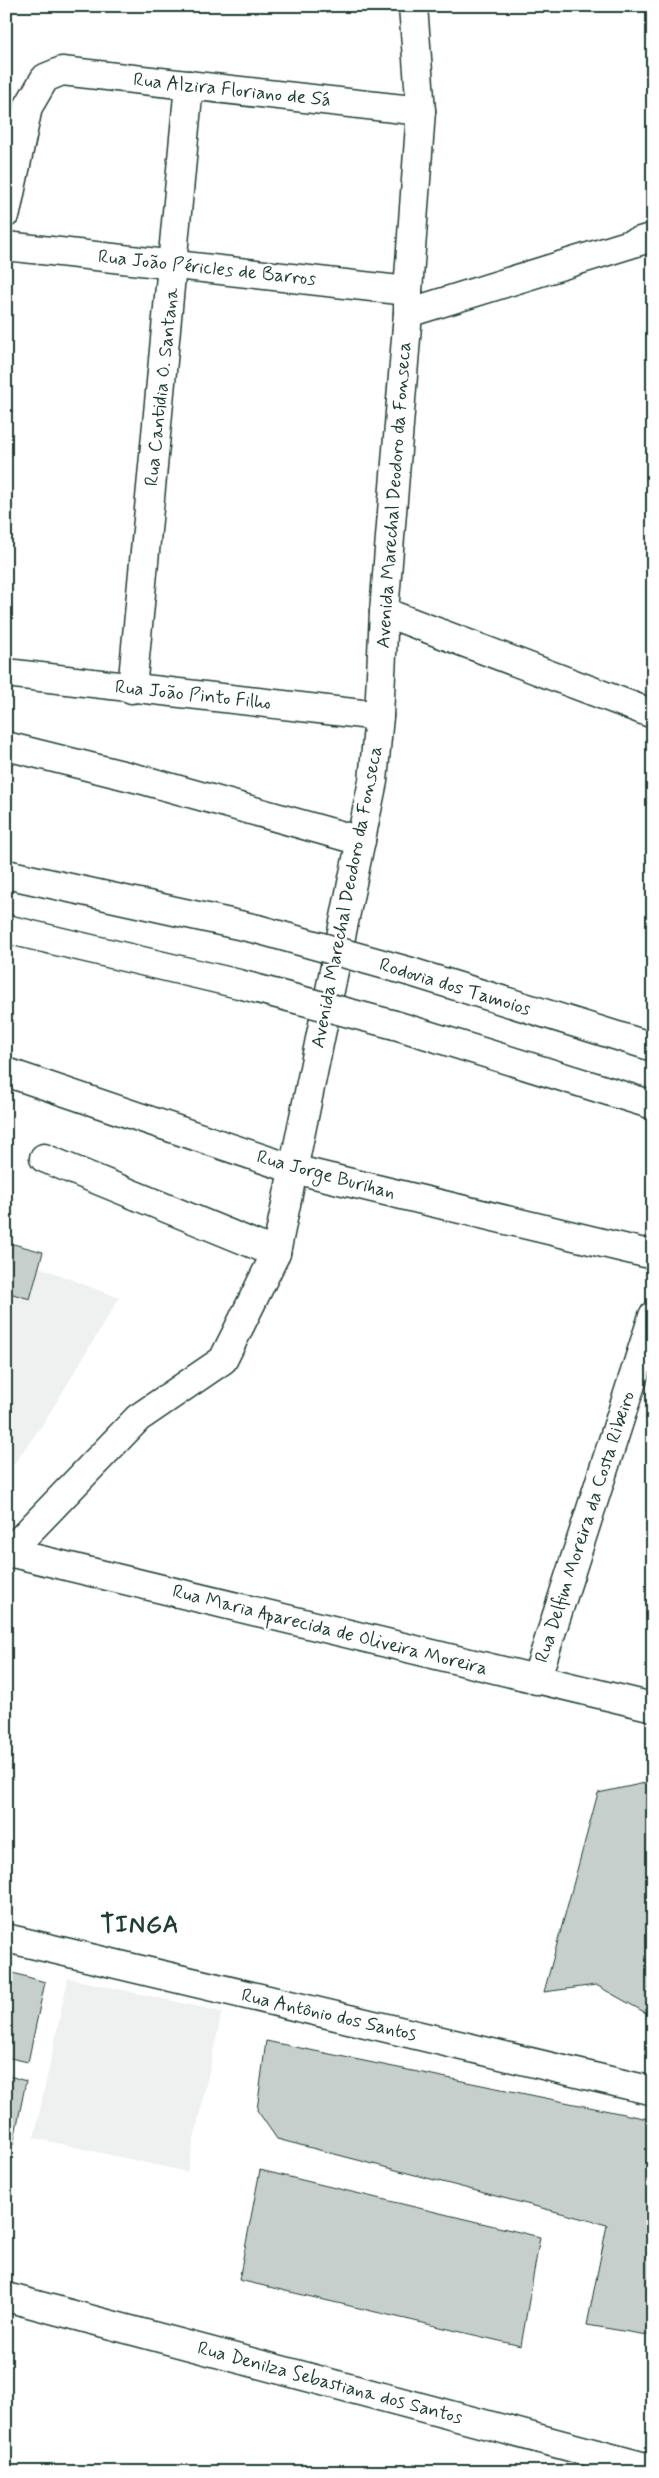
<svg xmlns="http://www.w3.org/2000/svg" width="659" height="2478" viewBox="0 0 659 2478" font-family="Mynerve,sans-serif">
<rect width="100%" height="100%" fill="#fff"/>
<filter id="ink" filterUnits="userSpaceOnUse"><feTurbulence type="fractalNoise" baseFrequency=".02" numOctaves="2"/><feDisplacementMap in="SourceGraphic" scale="10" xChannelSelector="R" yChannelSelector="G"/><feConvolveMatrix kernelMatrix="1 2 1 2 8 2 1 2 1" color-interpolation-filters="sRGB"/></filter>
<g filter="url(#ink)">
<!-- built -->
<g fill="#eef1f0">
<polygon points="6,1254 119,1298 45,1421 6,1475"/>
<polygon points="68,1978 222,2012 187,2172 34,2138"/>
</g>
<!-- building -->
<g fill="#c7cfcc" stroke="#1f3d34">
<polygon points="6,1242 43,1252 30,1299 6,1292"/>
<polygon points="645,1783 653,1787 653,2015 646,2013 596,1985 544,1992 598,1793"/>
<polygon points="6,1971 45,1982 28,2062 6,2057"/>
<polygon points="266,2041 653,2120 653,2336 587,2325 607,2225 277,2139 257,2110"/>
<polygon points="6,2075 26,2081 13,2145 6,2143"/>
<polygon points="260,2170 540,2237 521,2346 239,2280"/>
</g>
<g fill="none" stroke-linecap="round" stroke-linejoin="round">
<!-- minor casing -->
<g stroke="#1f3d34" stroke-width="31">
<g id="minor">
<polyline points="6,213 28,107 45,78 62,71 421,111"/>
<polyline points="6,246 408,291"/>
<polyline points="408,313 653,237"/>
<polyline points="384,612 653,714"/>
<polyline points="6,673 379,716"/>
<polyline points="132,689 189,85"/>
<polyline points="6,746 147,781 361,841"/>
<polyline points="6,1072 293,1169 653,1255"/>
<polyline points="44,1158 276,1253"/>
<polyline points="8,1552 653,1707"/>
<polyline points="6,1555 138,1418 223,1360 276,1253 373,781 379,716 384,612 408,313 408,291 421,111 413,6"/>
<polyline points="536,1680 653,1316"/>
<polyline points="6,1938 653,2091"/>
<polyline points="6,2297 653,2469"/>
</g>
</g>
<!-- highway casing -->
<g stroke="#1f3d34" stroke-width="31">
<g id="highway">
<polyline points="6,874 257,929"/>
<polyline points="6,929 239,984"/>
<polyline points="411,972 653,1047"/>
<polyline points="395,1025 653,1105"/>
</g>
</g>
<!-- minor -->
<use href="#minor" stroke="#fff" stroke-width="28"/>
<!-- highway -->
<use href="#highway" stroke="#fff" stroke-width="28"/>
<!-- highway-bridge casing -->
<g stroke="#1f3d34" stroke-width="31" stroke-linecap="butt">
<g id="highway-bridge">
<polyline points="257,929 411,972"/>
<polyline points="239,984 395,1025"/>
</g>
</g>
<!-- highway-bridge -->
<use href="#highway-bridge" stroke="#fff" stroke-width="28"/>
</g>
</g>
<g text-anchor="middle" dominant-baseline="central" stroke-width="5" stroke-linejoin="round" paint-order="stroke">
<!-- street labels -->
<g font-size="19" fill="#1f3d34" stroke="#fff">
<text transform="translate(232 90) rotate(6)">Rua Alzira Floriano de Sá</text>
<text transform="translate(207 268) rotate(6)">Rua João Péricles de Barros</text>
<text transform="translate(162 387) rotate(-84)">Rua Cantidia O. Santana</text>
<text transform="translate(394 495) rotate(-86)">Avenida Marechal Deodoro da Fonseca</text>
<text transform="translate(193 695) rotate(6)">Rua João Pinto Filho</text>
<text transform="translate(347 897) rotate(-79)">Avenida Marechal Deodoro da Fonseca</text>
<text transform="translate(455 987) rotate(17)">Rodovia dos Tamoios</text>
<text transform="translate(326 1175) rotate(15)">Rua Jorge Burihan</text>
<text transform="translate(585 1527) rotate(-72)">Rua Delfim Moreira da Costa Ribeiro</text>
<text transform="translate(330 1630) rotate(14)">Rua Maria Aparecida de Oliveira Moreira</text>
<text transform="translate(329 2015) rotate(13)">Rua Antônio dos Santos</text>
<text transform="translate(330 2383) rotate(15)">Rua Denilza Sebastiana dos Santos</text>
</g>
<!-- district labels -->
<g font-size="24" font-weight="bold" letter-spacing="1" fill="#1f3d34" stroke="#fff">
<text x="140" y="1925">TINGA</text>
</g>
</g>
<!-- margin -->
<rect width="659" height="2478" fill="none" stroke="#fff" stroke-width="25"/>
<rect x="12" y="12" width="634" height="2453" fill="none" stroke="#1f3d34" stroke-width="2" filter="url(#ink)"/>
</svg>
